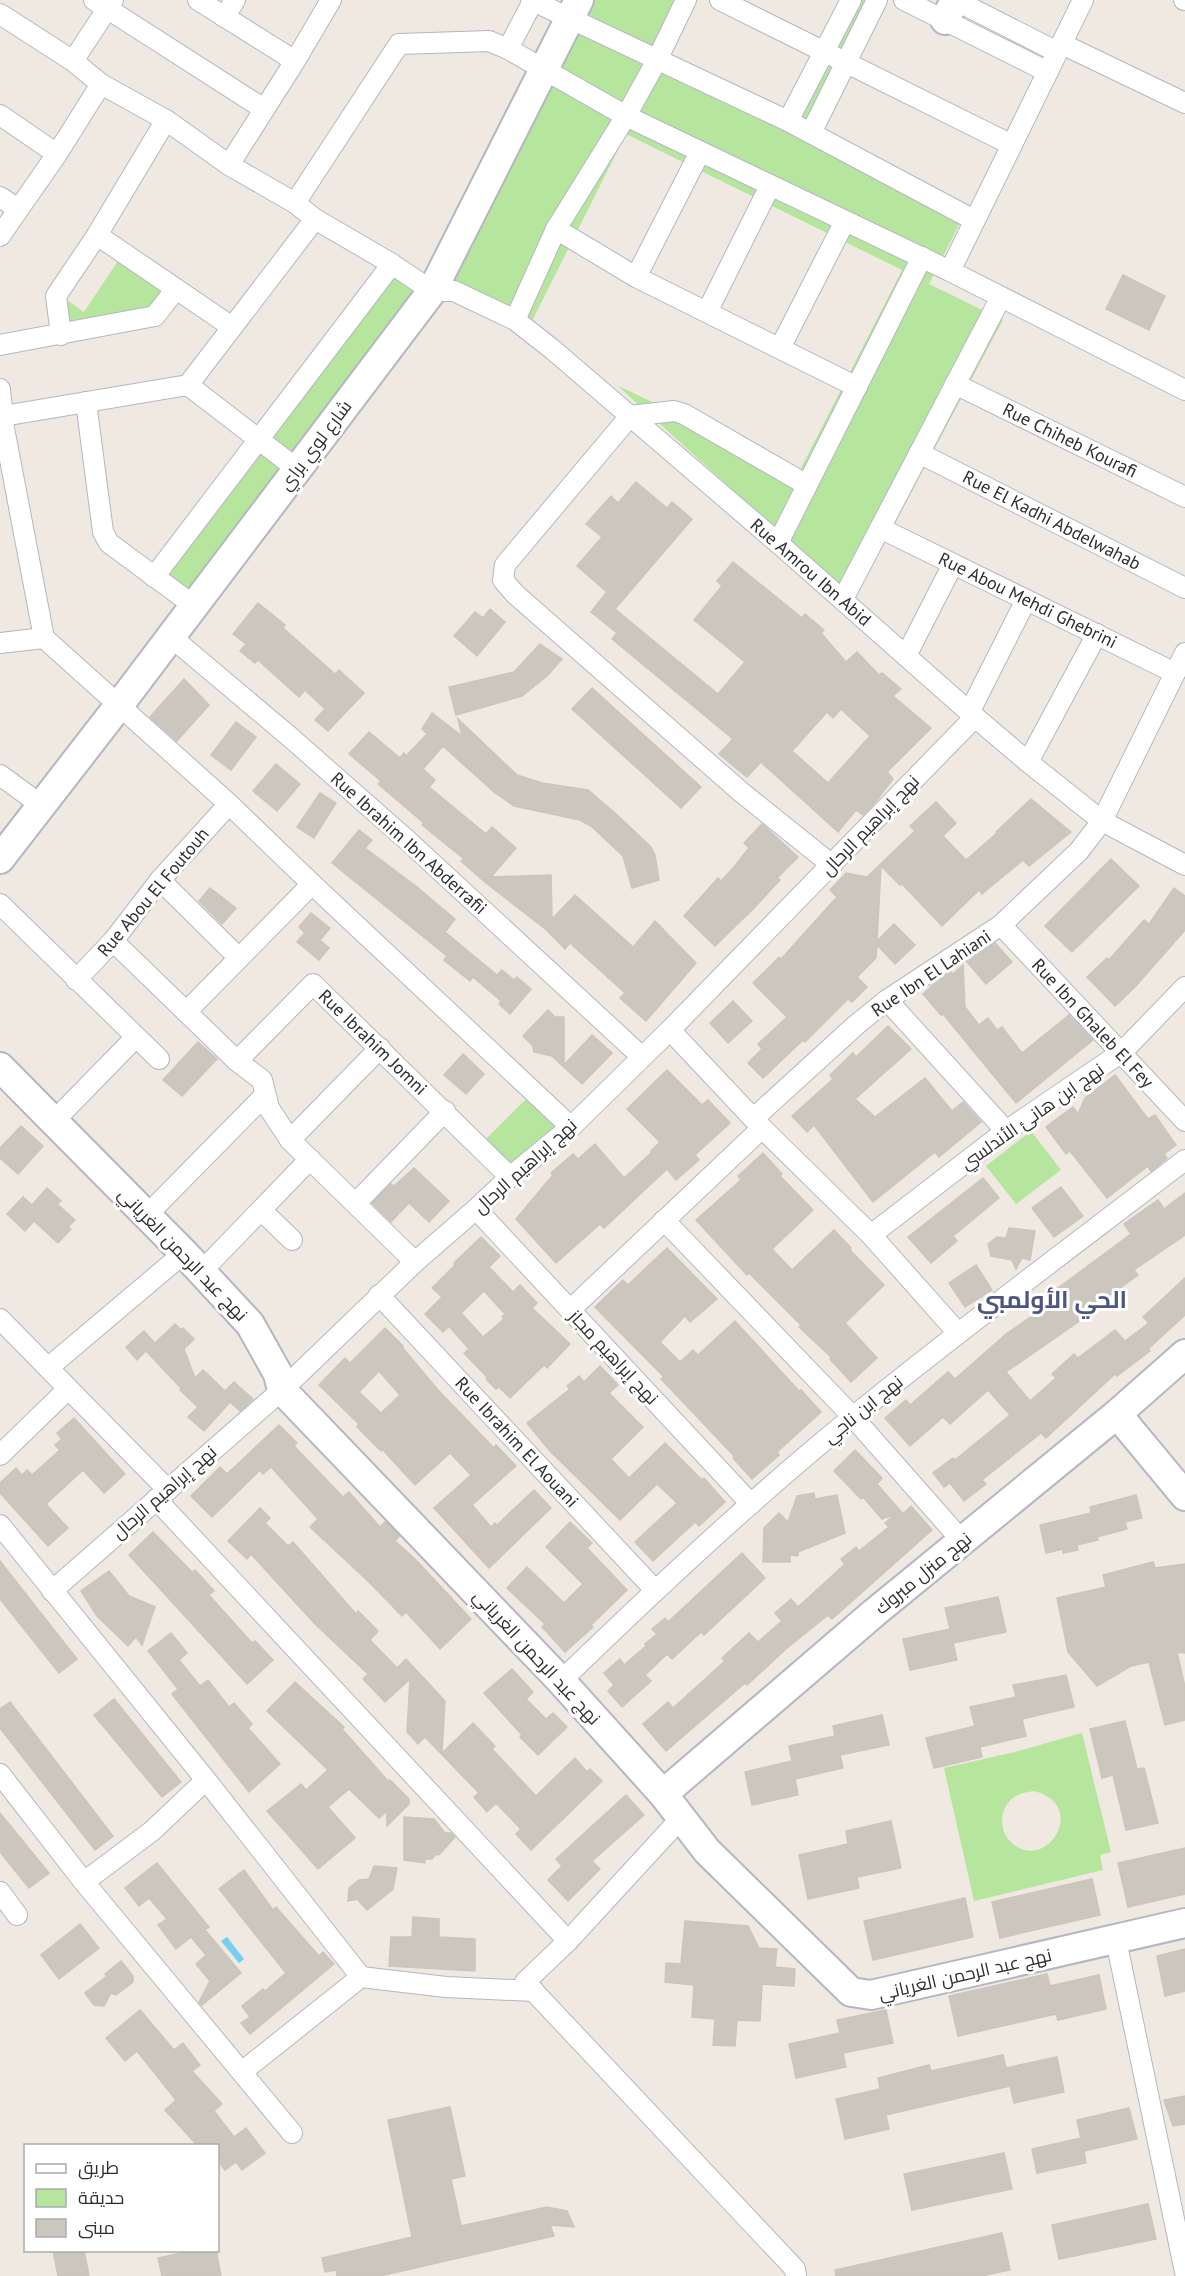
<svg xmlns="http://www.w3.org/2000/svg" width="1185" height="2276" viewBox="0 0 1185 2276" font-family="'PT Sans',Cairo,sans-serif">
<rect width="100%" height="100%" fill="#efe9e1"/>
<!-- green -->
<g fill="#b6e59e" fill-rule="evenodd">
<polygon points="594,0 691,0 664,55 786,115 844,0 884,0 819,131 969,205 929,284 1003,320 854,600 618,386 800,470 902,270 626,134 530,325 451,285"/>
<polygon points="126,249 184,285 159,322 58,341 51,289 84,312"/>
<polygon points="394,271 427,296 195,600 162,575"/>
<polygon points="528,1097 558,1126 515,1170 485,1140"/>
<polygon points="1031,1131 1061,1170 1016,1204 986,1166"/>
<path d="M1082 1733 1111 1852 1100 1855 1103 1870 974 1901 944 1768 1015 1752ZM1034 1791C1091 1805 1044 1878 1009 1840 998 1827 1000 1805 1016 1796 1021 1793 1028 1792 1034 1791Z"/>
</g>
<!-- water -->
<polygon fill="#75cff0" points="227,1937 244,1959 239,1963 221,1941"/>
<!-- building -->
<g fill="#cbc7bf" stroke="#cbc5ba" stroke-width="1.5" fill-rule="evenodd">
<polygon points="1123,275 1165,296 1149,330 1106,309"/>
<path d="M636 482 667 508 672 502 692 519 615 609 718 694 745 662 694 620 722 586 717 581 733 562 802 618 805 614 824 630 821 633 846 662 857 652 879 675 882 673 901 689 893 696 931 728 887 772 893 779 872 806 863 815 856 810 838 832 761 762 747 777 719 754 733 739 612 639 617 633 591 612 607 592 577 566 602 537 586 524 611 496 618 503ZM841 709 870 736 828 783 792 751 827 712 833 718Z"/>
<polygon points="258,603 285,625 283,628 335,674 339,670 364,693 328,731 315,720 325,709 305,690 299,697 258,660 255,663 240,651 246,644 233,634"/>
<polygon points="490,609 505,622 477,656 454,636 475,612 483,618"/>
<polygon points="540,644 562,659 548,675 522,696 456,715 449,687 514,672"/>
<polygon points="184,679 209,705 177,741 150,717"/>
<polygon points="592,688 701,787 681,808 572,709"/>
<polygon points="432,713 462,736 458,719 517,775 542,783 588,790 615,813 650,846 655,855 659,880 632,888 623,856 591,826 580,820 514,806 494,792 443,746 423,769 435,780 429,787 486,834 492,827 516,848 491,877 551,875 552,919 575,895 633,947 655,921 696,963 646,1021 620,998 625,993 570,943 565,949 544,928 486,883 461,861 464,859 422,825 424,823 378,784 381,781 349,754 369,732 400,758 404,753 406,756 427,734 422,729"/>
<polygon points="236,722 256,737 231,770 211,755"/>
<polygon points="276,764 300,784 277,811 253,791"/>
<polygon points="320,793 336,803 314,838 297,827"/>
<polygon points="1031,799 1071,832 1029,866 1023,860 982,894 979,890 942,926 902,884 900,885 881,866 877,941 894,924 915,945 895,964 877,945 876,958 857,977 867,987 852,1002 848,999 805,1042 803,1040 763,1078 748,1063 762,1049 758,1044 787,1017 753,983 779,957 781,959 837,897 830,890 846,873 867,877 915,831 910,826 936,802 956,823 943,836 966,860 997,833 996,832"/>
<polygon points="762,824 798,857 777,878 780,880 753,909 715,946 684,916 718,878 721,881 734,867 749,848 744,843"/>
<polygon points="359,830 372,840 365,848 417,887 455,919 445,932 497,975 502,970 514,980 517,977 531,989 510,1014 499,1004 501,1001 473,977 470,981 444,960 447,956 332,863"/>
<polygon points="1111,859 1139,886 1072,952 1045,926"/>
<polygon points="210,888 236,908 222,924 199,901"/>
<polygon points="1174,888 1185,896 1185,930 1134,988 1115,1006 1087,977 1107,958 1109,960 1144,920 1149,924"/>
<polygon points="311,913 330,928 320,940 329,948 319,960 297,942 305,933 299,927"/>
<polygon points="995,943 1012,962 986,984 967,962"/>
<polygon points="963,965 965,1007 979,1025 988,1018 997,1030 1002,1027 1022,1053 1069,1015 1093,1040 1016,1103 943,1014 941,1015 923,994 936,982 951,972 953,974"/>
<polygon points="733,1001 752,1021 728,1043 710,1023"/>
<polygon points="548,1010 555,1017 564,1017 564,1065 592,1035 612,1053 582,1084 552,1056 534,1052 533,1046 523,1036"/>
<polygon points="888,1026 911,1049 855,1099 875,1117 925,1078 952,1111 963,1102 981,1122 939,1157 935,1152 873,1202 814,1125 807,1132 792,1116 833,1079 830,1075 853,1053 856,1057"/>
<polygon points="198,1042 217,1059 182,1096 163,1080"/>
<polygon points="463,1054 484,1074 466,1094 444,1075"/>
<polygon points="667,1070 702,1105 708,1100 730,1123 695,1155 699,1160 676,1180 667,1169 604,1228 600,1224 556,1263 516,1219 553,1175 551,1173 573,1154 578,1159 595,1144 624,1178 652,1152 651,1151 660,1142 627,1109"/>
<polygon points="1115,1075 1148,1119 1155,1115 1176,1145 1164,1154 1167,1158 1151,1171 1148,1166 1107,1198 1070,1151 1066,1154 1046,1127 1073,1107 1078,1114 1085,1098"/>
<polygon points="21,1126 43,1146 18,1174 0,1158 0,1148"/>
<polygon points="763,1153 782,1174 780,1176 813,1210 772,1249 792,1270 834,1230 851,1248 850,1250 884,1285 845,1323 877,1358 851,1382 830,1359 831,1357 799,1327 801,1325 749,1273 747,1275 696,1220 741,1180 738,1176"/>
<polygon points="414,1168 449,1201 429,1222 409,1203 391,1222 372,1203 391,1184 394,1186"/>
<polygon points="983,1178 999,1198 953,1236 957,1241 931,1263 908,1237"/>
<polygon points="1061,1187 1083,1216 1054,1237 1032,1208"/>
<polygon points="47,1188 61,1201 57,1204 75,1220 68,1227 71,1229 58,1243 34,1221 25,1231 7,1214 23,1197 32,1205"/>
<polygon points="1185,1193 1185,1235 1134,1270 1138,1275 1096,1305 1098,1308 1006,1372 1030,1401 1056,1378 1052,1374 1074,1354 1078,1358 1115,1330 1125,1341 1149,1323 1143,1317 1185,1278 1185,1315 1148,1349 1150,1351 1117,1376 1115,1374 1046,1438 1041,1433 982,1480 986,1484 964,1501 950,1483 944,1487 933,1473 953,1458 955,1460 1010,1415 988,1390 950,1424 943,1417 910,1446 885,1418 906,1400 910,1405 948,1372 955,1379 1006,1334 1051,1303 1046,1297 1131,1234 1124,1224 1158,1200 1164,1209"/>
<polygon points="1009,1228 1035,1231 1030,1260 1022,1258 1016,1269 1012,1260 991,1256 988,1244 997,1237 1006,1238"/>
<path d="M481 1237 500 1256 489 1267 513 1292 520 1285 537 1303 532 1308 570 1344 547 1368 544 1365 510 1398 499 1387 496 1389 486 1379 487 1377 464 1353 469 1349 449 1326 443 1332 425 1314 442 1297 432 1288 455 1265 454 1263ZM484 1291 505 1314 502 1317 504 1319 483 1337 461 1313Z"/>
<polygon points="667,1248 717,1299 690,1322 685,1316 660,1342 680,1362 693,1350 698,1355 735,1321 799,1391 801,1390 821,1412 777,1452 779,1455 752,1479 733,1458 735,1457 661,1379 664,1377 595,1307 623,1280 628,1285"/>
<polygon points="976,1265 992,1290 965,1307 949,1283"/>
<polygon points="175,1324 181,1330 183,1328 194,1339 184,1349 195,1378 203,1370 225,1391 234,1382 253,1399 240,1411 230,1402 204,1431 188,1417 198,1407 180,1390 181,1388 146,1351 137,1360 126,1347 144,1331 155,1343"/>
<path d="M385 1328 403 1346 402 1347 438 1390 494 1448 496 1445 516 1466 472 1505 491 1527 495 1523 497 1525 534 1490 551 1508 489 1568 434 1508 471 1475 450 1453 415 1485 382 1449 381 1451 357 1427 359 1424 319 1385 345 1358 350 1363ZM379 1371 400 1395 381 1413 359 1392Z"/>
<polygon points="600,1366 618,1385 609,1393 643,1427 611,1459 629,1478 665,1443 702,1480 704,1478 725,1502 699,1526 695,1522 653,1561 635,1542 677,1503 657,1484 620,1520 549,1450 527,1423 570,1389 567,1386 579,1376 584,1382"/>
<polygon points="74,1418 125,1474 104,1493 83,1470 46,1504 68,1528 48,1546 0,1493 0,1483 16,1468 22,1475 27,1470 32,1475 60,1450 55,1445 62,1439 57,1433"/>
<polygon points="279,1425 297,1443 294,1446 343,1497 349,1492 380,1527 385,1522 387,1523 399,1536 395,1541 415,1559 471,1619 440,1649 406,1612 402,1616 369,1582 310,1527 318,1519 271,1467 263,1474 260,1470 212,1517 191,1496 220,1467 227,1474"/>
<polygon points="855,1450 882,1478 877,1484 903,1514 911,1506 932,1530 832,1619 828,1615 787,1648 747,1685 745,1683 666,1751 643,1724 668,1702 673,1708 725,1661 722,1658 749,1633 758,1642 782,1621 775,1613 791,1599 798,1607 845,1564 841,1559 856,1547 859,1551 889,1527 885,1523 895,1514 882,1519 863,1497 861,1499 834,1471"/>
<polygon points="814,1493 815,1499 837,1495 845,1533 798,1552 798,1556 790,1555 790,1562 763,1562 764,1528 779,1513 788,1522 797,1496"/>
<polygon points="1136,1495 1142,1518 1125,1522 1127,1529 1097,1537 1098,1540 1077,1545 1078,1550 1063,1553 1063,1549 1046,1553 1040,1525 1091,1513 1090,1507"/>
<polygon points="260,1508 270,1518 265,1523 288,1546 293,1542 356,1614 358,1611 378,1631 370,1640 397,1668 406,1659 445,1701 442,1753 473,1723 495,1746 492,1749 536,1796 575,1758 587,1772 590,1769 602,1781 531,1850 516,1834 521,1829 496,1803 487,1812 474,1797 479,1793 425,1737 418,1744 407,1732 410,1679 385,1702 363,1679 368,1674 315,1624 251,1554 247,1559 228,1541"/>
<polygon points="570,1522 592,1543 587,1548 627,1590 591,1625 593,1627 565,1652 542,1627 545,1624 507,1588 527,1567 564,1603 583,1584 546,1547"/>
<polygon points="153,1532 192,1572 195,1570 214,1591 209,1595 252,1643 255,1641 273,1660 247,1684 129,1555"/>
<polygon points="742,1553 765,1578 704,1635 701,1632 672,1659 667,1654 645,1675 651,1681 622,1707 608,1691 614,1685 604,1673 620,1659 624,1665 646,1646 645,1644 657,1634 652,1629 665,1618 668,1622"/>
<polygon points="0,1561 77,1659 59,1673 0,1599"/>
<polygon points="1153,1562 1155,1568 1185,1564 1185,1653 1177,1652 1185,1687 1185,1720 1165,1725 1149,1662 1131,1666 1097,1686 1068,1652 1057,1598 1106,1587 1103,1575"/>
<polygon points="109,1571 129,1596 155,1607 142,1645 136,1637 128,1646 97,1616 81,1591"/>
<polygon points="998,1597 1006,1632 953,1643 957,1660 910,1670 903,1639 950,1629 945,1608"/>
<polygon points="171,1633 187,1653 179,1660 200,1686 208,1680 229,1707 234,1703 252,1724 248,1728 280,1764 249,1792 172,1694 178,1689 148,1651"/>
<polygon points="512,1669 533,1692 526,1699 546,1719 553,1713 567,1727 538,1755 520,1737 522,1735 484,1693"/>
<polygon points="1066,1675 1074,1707 1022,1719 1026,1736 980,1747 982,1757 934,1768 926,1738 975,1726 970,1707 1016,1697 1013,1685"/>
<polygon points="295,1682 344,1727 342,1729 388,1781 390,1780 409,1799 409,1804 387,1826 387,1811 379,1818 349,1789 328,1807 355,1838 318,1869 267,1811 301,1784 306,1790 328,1770 267,1711"/>
<polygon points="114,1699 181,1782 162,1797 94,1715"/>
<polygon points="10,1702 113,1836 95,1850 0,1728 0,1709"/>
<polygon points="882,1715 889,1745 840,1755 843,1768 795,1779 798,1795 752,1805 745,1772 792,1761 789,1746 835,1736 833,1726"/>
<polygon points="1125,1721 1137,1769 1144,1768 1158,1823 1126,1830 1113,1775 1102,1778 1090,1729"/>
<polygon points="626,1795 644,1815 592,1861 600,1869 568,1901 548,1880 562,1866 556,1859"/>
<polygon points="0,1813 49,1873 29,1888 0,1852"/>
<polygon points="404,1817 434,1819 445,1833 451,1833 455,1837 439,1855 436,1854 432,1859 425,1859 425,1863 404,1860"/>
<polygon points="891,1821 901,1868 857,1877 859,1888 808,1899 799,1855 848,1844 846,1831"/>
<polygon points="1185,1848 1185,1894 1128,1907 1118,1863"/>
<polygon points="157,1863 209,1927 205,1930 241,1973 202,2005 199,2002 210,1981 196,1964 206,1955 191,1937 176,1949 158,1925 167,1919 149,1898 139,1906 125,1888"/>
<polygon points="374,1866 397,1868 393,1889 367,1910 357,1899 348,1901 349,1888 359,1880 369,1879"/>
<polygon points="244,1870 273,1910 276,1907 319,1956 323,1952 334,1964 250,2034 241,2023 250,2017 242,2006 263,1989 265,1991 286,1973 219,1889"/>
<polygon points="1092,1879 1100,1915 1000,1938 992,1902"/>
<polygon points="965,1898 973,1937 873,1960 864,1921"/>
<polygon points="413,1917 439,1919 439,1937 475,1939 475,1971 389,1966 391,1937 412,1937"/>
<polygon points="685,1921 748,1926 759,1948 777,1949 775,1967 795,1969 794,1986 762,1984 760,2021 737,2020 735,2046 713,2045 715,2019 692,2017 694,1985 665,1982 666,1963 681,1964"/>
<polygon points="80,1924 99,1948 59,1979 41,1955"/>
<polygon points="1185,1949 1185,1991 1165,1996 1157,1956"/>
<polygon points="121,1961 133,1976 133,1982 116,1995 111,1993 104,2006 94,2005 85,1993 107,1976 105,1974"/>
<polygon points="1047,1974 1050,1986 1099,1975 1106,2009 1058,2020 1056,2014 958,2036 949,1996"/>
<polygon points="140,2010 174,2050 183,2043 200,2065 192,2071 222,2104 214,2111 234,2137 246,2128 265,2153 242,2170 236,2162 225,2170 218,2161 218,2145 197,2145 165,2110 176,2100 137,2051 125,2061 106,2038"/>
<polygon points="886,2010 893,2043 843,2053 846,2067 796,2078 789,2044 840,2033 837,2020"/>
<polygon points="1003,2055 1006,2068 1057,2057 1064,2092 1014,2103 1010,2086 886,2115 889,2129 845,2139 836,2099 880,2089 878,2078 929,2065 931,2071"/>
<polygon points="1185,2096 1185,2124 1173,2126 1164,2100"/>
<polygon points="450,2107 465,2176 451,2179 461,2226 547,2207 567,2211 574,2227 550,2225 554,2236 380,2276 337,2276 336,2270 325,2272 322,2258 412,2237 388,2120"/>
<polygon points="1129,2108 1137,2139 1084,2151 1086,2163 1037,2173 1032,2149 1081,2138 1077,2120"/>
<polygon points="1004,2153 1012,2189 912,2210 904,2174"/>
<polygon points="1148,2204 1156,2239 1059,2259 1052,2225"/>
<polygon points="1002,2233 1010,2270 981,2276 836,2276 835,2270"/>
<polygon points="53,2250 84,2250 89,2276 58,2276"/>
<polygon points="195,2250 216,2250 221,2276 162,2276 158,2258"/>
</g>
<g fill="none" stroke-linecap="round" stroke-linejoin="round">
<!-- street casing -->
<g stroke="#b4b7c1" stroke-width="22">
<g id="street">
<polyline points="94,0 264,109"/>
<polyline points="198,0 295,61 229,165"/>
<polyline points="531,0 788,121 974,220"/>
<polyline points="720,0 1012,145"/>
<polyline points="904,0 1048,72"/>
<polyline points="955,0 1057,52"/>
<polyline points="1184,0 1185,0"/>
<polyline points="0,14 73,61 101,84 166,120 229,165 295,203 315,219 392,264 432,291 454,291 515,320 552,349 778,543 975,717 1028,762 1102,821 1185,865"/>
<polyline points="224,17 235,0"/>
<polyline points="1062,44 1185,103"/>
<polyline points="508,49 533,1"/>
<polyline points="73,61 113,0"/>
<polyline points="295,61 331,0"/>
<polyline points="0,115 57,154"/>
<polyline points="788,121 851,0"/>
<polyline points="811,133 877,0"/>
<polyline points="0,197 18,209"/>
<polyline points="295,203 399,44 489,41 508,49 626,116 950,271 1185,390"/>
<polyline points="556,229 636,277 857,387"/>
<polyline points="97,235 232,327"/>
<polyline points="0,236 57,154 101,84"/>
<polyline points="950,271 1083,0"/>
<polyline points="636,277 700,152"/>
<polyline points="707,312 770,186"/>
<polyline points="515,320 556,229 626,116 657,60 686,0"/>
<polyline points="61,335 56,296 97,235 166,120"/>
<polyline points="0,345 155,316 176,289"/>
<polyline points="780,348 845,221"/>
<polyline points="955,384 1185,497"/>
<polyline points="188,385 315,219"/>
<polyline points="0,389 4,428 44,638 229,804 312,884 571,1127"/>
<polyline points="86,402 103,532 109,543 193,605"/>
<polyline points="3,416 188,385 297,469"/>
<polyline points="919,453 1185,588"/>
<polyline points="807,485 684,414 674,411 630,416 505,565 503,580 515,594 741,792 832,865"/>
<polyline points="880,528 1175,673"/>
<polyline points="778,543 922,257"/>
<polyline points="154,577 392,264"/>
<polyline points="843,599 1001,297"/>
<polyline points="170,636 290,737 407,840 642,1057"/>
<polyline points="0,643 44,638"/>
<polyline points="906,656 953,564"/>
<polyline points="969,713 1026,600"/>
<polyline points="1028,762 1097,634"/>
<polyline points="0,775 41,805"/>
<polyline points="160,880 239,958"/>
<polyline points="0,904 159,1059"/>
<polyline points="1001,925 1185,1121"/>
<polyline points="113,941 237,1061 262,1080 269,1108 290,1140 415,1262"/>
<polyline points="76,980 113,941 160,880 229,804"/>
<polyline points="887,1000 1006,1131"/>
<polyline points="186,1012 312,884"/>
<polyline points="670,1030 762,1128 871,1235 958,1333"/>
<polyline points="237,1061 313,984 510,1177"/>
<polyline points="754,1118 856,1025 887,1000 1001,925 1079,851 1102,821 1185,653"/>
<polyline points="53,1122 136,1037"/>
<polyline points="290,1140 380,1048"/>
<polyline points="356,1203 445,1111"/>
<polyline points="476,1209 751,1504"/>
<polyline points="261,1210 292,1240"/>
<polyline points="147,1215 265,1095"/>
<polyline points="664,1220 853,1417 963,1542"/>
<polyline points="871,1235 1006,1131 1122,1052 1185,987"/>
<polyline points="201,1272 310,1159"/>
<polyline points="379,1295 655,1590"/>
<polyline points="570,1310 762,1128"/>
<polyline points="0,1319 168,1490"/>
<polyline points="49,1367 184,1253"/>
<polyline points="0,1455 68,1389"/>
<polyline points="156,1499 568,1941"/>
<polyline points="0,1525 206,1780 361,1977"/>
<polyline points="52,1591 282,1390 415,1262 476,1209 510,1177 571,1127 670,1030 975,717"/>
<path d="M561 1681C656 1589 752 1499 854 1416 962 1328 1074 1245 1185 1160"/>
<polyline points="0,1774 84,1882 292,2133"/>
<polyline points="682,1817 568,1941 525,1982 795,2269 796,2276"/>
<polyline points="84,1882 152,1831 206,1780"/>
<polyline points="0,1892 17,1915"/>
<polyline points="1116,1940 1185,2272"/>
<polyline points="243,2071 361,1977 446,1987 534,1991"/>
</g>
</g>
<!-- secondary casing -->
<g stroke="#b4b7c1" stroke-width="32">
<g id="secondary">
<polyline points="945,20 955,0"/>
<polyline points="0,859 120,704 432,291 579,0"/>
<polyline points="0,1067 184,1253 250,1324 278,1374 282,1390 561,1681 663,1794 707,1851 851,1992 871,1995 1185,1923"/>
<polyline points="1117,1414 1185,1496"/>
<polyline points="663,1794 874,1613 1117,1414 1185,1354"/>
</g>
</g>
<!-- street -->
<use href="#street" stroke="#fff" stroke-width="20"/>
<!-- secondary -->
<use href="#secondary" stroke="#fff" stroke-width="28"/>
</g>
<g text-anchor="middle" dominant-baseline="central" stroke-width="6" stroke-linejoin="round" paint-order="stroke">
<!-- street labels -->
<g font-size="18" fill="#2e2e2e" stroke="#fff">
<text transform="translate(1070 440) rotate(26)">Rue Chiheb Kourafi</text>
<text transform="translate(315 445) rotate(-53)">شارع لوي براي</text>
<text transform="translate(1052 520) rotate(27)">Rue El Kadhi Abdelwahab</text>
<text transform="translate(811 572) rotate(41)">Rue Amrou Ibn Abid</text>
<text transform="translate(1028 600) rotate(26)">Rue Abou Mehdi Ghebrini</text>
<text transform="translate(870 825) rotate(-46)">نهج إبراهيم الرحال</text>
<text transform="translate(409 843) rotate(42)">Rue Ibrahim Ibn Abderrafii</text>
<text transform="translate(153 892) rotate(-50)">Rue Abou El Foutouh</text>
<text transform="translate(931 973) rotate(-34)">Rue Ibn El Lahiani</text>
<text transform="translate(1093 1023) rotate(47)">Rue Ibn Ghaleb El Fey</text>
<text transform="translate(373 1042) rotate(44)">Rue Ibrahim Jomni</text>
<text transform="translate(1032 1116) rotate(-35)">نهج ابن هانئ الأندلسي</text>
<text transform="translate(525 1166) rotate(-42)">نهج إبراهيم الرحال</text>
<text transform="translate(183 1254) rotate(46)">نهج عبد الرحمن الغرياني</text>
<text transform="translate(614 1357) rotate(47)">نهج إبراهيم مجاز</text>
<text transform="translate(863 1409) rotate(-39)">نهج ابن ناجي</text>
<text transform="translate(517 1442) rotate(47)">Rue Ibrahim El Aouani</text>
<text transform="translate(164 1492) rotate(-41)">نهج إبراهيم الرحال</text>
<text transform="translate(923 1573) rotate(-39)">نهج منزل مبروك</text>
<text transform="translate(537 1657) rotate(47)">نهج عبد الرحمن الغرياني</text>
<text transform="translate(965 1974) rotate(-13)">نهج عبد الرحمن الغرياني</text>
</g>
<!-- district labels -->
<g font-size="24" font-weight="bold" fill="#4d5680" stroke="#fff">
<text x="1052" y="1299">الحي الأولمبي</text>
</g>
</g>
<!-- legend -->
<rect x="24" y="2144" width="195" height="108" fill="#ffffff" stroke="#ababab" stroke-width="1.5"/>
<rect x="36" y="2164" width="30" height="9" fill="#ffffff" stroke="#ababab" stroke-width="1.5"/>
<text x="78" y="2174" font-size="18" fill="#2e2e2e">طريق</text>
<rect x="36" y="2189" width="30" height="18" fill="#b6e59e" stroke="#ababab" stroke-width="1.5"/>
<text x="78" y="2204" font-size="18" fill="#2e2e2e">حديقة</text>
<rect x="36" y="2219" width="30" height="18" fill="#cbc7bf" stroke="#ababab" stroke-width="1.5"/>
<text x="78" y="2234" font-size="18" fill="#2e2e2e">مبنى</text>
</svg>
